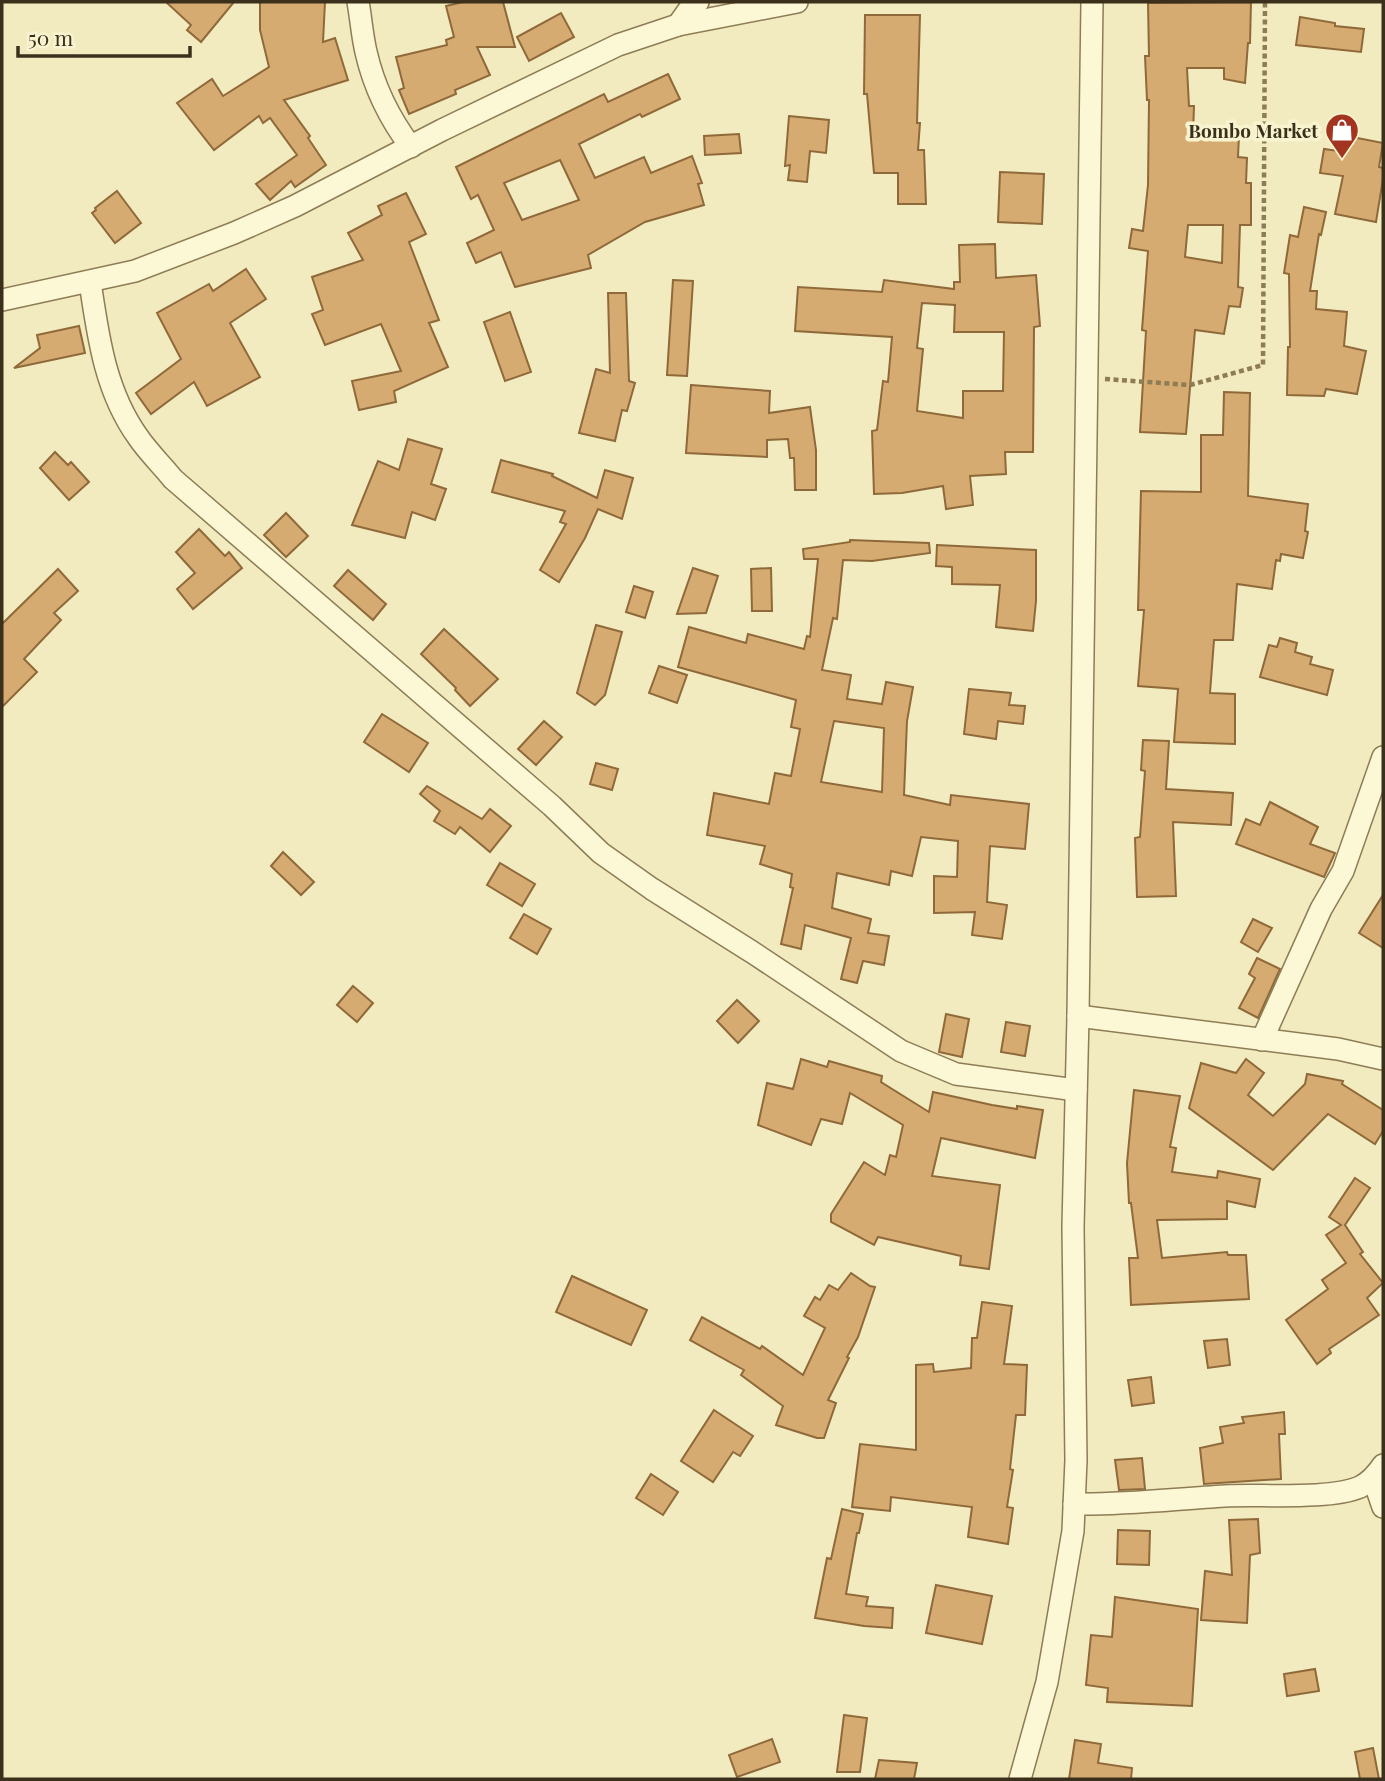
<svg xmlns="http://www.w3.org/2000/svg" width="1385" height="1781" viewBox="0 0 1385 1781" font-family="'Playfair Display',serif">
<rect width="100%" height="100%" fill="#f2ebbf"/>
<!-- building -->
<g fill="#d5ab71" stroke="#8f6939" stroke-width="2" fill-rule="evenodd">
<polygon points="166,2 234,2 201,42 187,30 191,25"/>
<polygon points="260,2 325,2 323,42 335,38 348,80 284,100 310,136 308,138 326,165 295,187 291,181 270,200 256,184 297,155 270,118 263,123 259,116 214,150 177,103 212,79 223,96 269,67 260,30"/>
<polygon points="463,2 503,2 515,47 477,47 490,75 455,90 456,94 409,114 399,90 404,88 396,57 447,45 446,40 454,37 446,6"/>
<path d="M1251 2 1250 43H1248L1245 83 1224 79V68H1187L1189 106H1194L1193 135H1239L1238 157 1247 158 1246 183H1251V225H1240L1238 287 1243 288 1240 307 1229 306 1224 334 1195 330 1186 434 1140 432 1146 331 1142 330 1148 251 1129 248 1132 229 1143 231 1148 185 1149 100H1147L1145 56H1149L1148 3ZM1188 225H1223L1222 263 1185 257Z"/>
<polygon points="561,13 574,37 529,61 517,37"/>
<polygon points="865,15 920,15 917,123 920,123 918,150 924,150 926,204 898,204 898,173 874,173 867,94 864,94"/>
<polygon points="1300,17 1335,23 1335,26 1364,29 1361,52 1296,45"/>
<path d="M668 74 680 99 642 117 640 114 579 144 595 178 644 157 651 173 692 156 702 183 698 184 704 205 645 222 588 255 591 268 515 287 501 252 476 263 467 243 494 230 478 195 471 199 456 167 604 94 608 102ZM560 160 579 200 522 220 504 183Z"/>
<polygon points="789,116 829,120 826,153 810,151 807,182 788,180 790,165 785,166"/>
<polygon points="739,134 741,153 705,155 704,136"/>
<polygon points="1342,135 1383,143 1379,167 1383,168 1383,179 1376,222 1335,214 1343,176 1320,173 1324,149 1338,151"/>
<polygon points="1000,172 1044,174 1042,224 998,222"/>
<polygon points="117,191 141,223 115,243 92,213 96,210 95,208"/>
<polygon points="406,193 426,234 409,242 439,320 429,323 448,367 394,391 396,402 359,410 352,381 401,371 381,324 325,345 312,314 323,310 312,277 363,260 348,233 382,215 378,206"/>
<polygon points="1304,207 1326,212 1321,235 1319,234 1310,291 1317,291 1316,309 1347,312 1344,346 1366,351 1357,394 1326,389 1324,396 1287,395 1288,347 1290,347 1289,274 1284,273 1290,235 1298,237"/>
<path d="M995 244 996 278 1036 275 1040 326 1034 327 1033 452H1005L1006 474 970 476 973 505 946 509 943 486 902 493 874 494 872 431 877 430 883 381 888 382 892 337 795 331 798 287 882 292 884 280 954 289V282H960L959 245ZM922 303 955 305 954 332H1004L1003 391H963V418L917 411 923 349 917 348Z"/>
<polygon points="246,269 266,299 230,323 260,377 207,406 194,382 151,414 136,393 181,359 157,313 209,284 213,291"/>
<polygon points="673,280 693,281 687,376 667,375"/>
<polygon points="608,293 626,293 629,381 635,383 627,411 622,410 615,441 579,433 596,369 610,373"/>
<polygon points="510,312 531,372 505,381 484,322"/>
<polygon points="79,326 85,353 14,368 40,348 37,335"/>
<polygon points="691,385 770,391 769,413 810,407 816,450 816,490 795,490 794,458 790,458 788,439 767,440 767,457 686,453"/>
<polygon points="1224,392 1250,393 1248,496 1308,504 1305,531 1308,532 1303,558 1281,554 1280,561 1276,560 1272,589 1237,584 1233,640 1214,640 1210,693 1235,694 1235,744 1174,742 1178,689 1138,686 1144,610 1138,610 1141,491 1201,492 1201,435 1223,435"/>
<polygon points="408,439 442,449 431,484 446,489 435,520 412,512 405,538 352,525 378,461 399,470"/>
<polygon points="55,452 68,465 71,462 89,482 69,500 40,468"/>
<polygon points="501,460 553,474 552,476 597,498 605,470 633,478 622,519 598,509 585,538 559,582 540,570 566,524 560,522 565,511 492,492"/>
<polygon points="286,513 308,536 286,557 264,535"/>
<polygon points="199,529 225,556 229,552 242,568 193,609 177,589 195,573 176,552"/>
<path d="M850 540 929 543 930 553 872 561 843 560 837 619 833 618 822 670 851 675 847 699 882 704 886 682 913 687 907 721 904 795 950 805 951 795 1029 804 1025 849 990 846 987 902 1007 905 1002 939 972 935 975 912 934 913V876L957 877 958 841 921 837 912 876 891 871 889 885 837 873 832 908 871 919 868 933 889 936 884 965 863 961 857 983 841 979 851 938 805 925 801 949 781 944 793 888 790 887 792 874 760 864 765 846 707 835 714 793 769 804 775 773 791 776 800 729 791 727 796 700 678 667 689 627 746 643 748 634 804 649 807 636 810 637 818 559H804L803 549 850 542ZM834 721 884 728 882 792 821 782Z"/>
<polygon points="937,545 1036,550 1036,601 1033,631 996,627 1000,585 952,584 952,567 936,566"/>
<polygon points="693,568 718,576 706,613 677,614"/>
<polygon points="771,568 772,611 752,611 751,569"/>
<polygon points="58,569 78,591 54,613 61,620 24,659 37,672 2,707 2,624"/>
<polygon points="348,570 386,604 373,620 334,586"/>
<polygon points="634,586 653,592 645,618 626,612"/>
<polygon points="596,625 622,632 605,695 595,705 577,693"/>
<polygon points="444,629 498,679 470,706 455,690 456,688 421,654"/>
<polygon points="1280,638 1297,643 1295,652 1312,657 1310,664 1333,670 1327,695 1260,677 1269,645 1277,647"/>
<polygon points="659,666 687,675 677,703 649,693"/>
<polygon points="969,689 1011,693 1009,705 1025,706 1023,724 998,721 996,739 964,734"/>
<polygon points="382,714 428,743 409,772 364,742"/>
<polygon points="544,721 562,737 536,765 518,749"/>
<polygon points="1143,740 1169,741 1166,789 1233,793 1231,825 1173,822 1176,896 1137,897 1135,838 1140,837 1145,771 1141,770"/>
<polygon points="596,763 618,769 612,790 590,784"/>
<polygon points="427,786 482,819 490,809 511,826 490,852 460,827 455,834 434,821 440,811 420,794"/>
<polygon points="1270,802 1318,827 1310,844 1335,853 1324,877 1236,844 1246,819 1260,825"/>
<polygon points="283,852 314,882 301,895 271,866"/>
<polygon points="500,863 535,884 522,906 487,885"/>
<polygon points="1383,895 1383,948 1359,933"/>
<polygon points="524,914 551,929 537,954 510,938"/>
<polygon points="1253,919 1272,928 1258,952 1241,942"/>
<polygon points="1257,958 1280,969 1258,1018 1239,1008 1255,978 1249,974"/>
<polygon points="353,986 373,1003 357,1022 337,1005"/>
<polygon points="737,1000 759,1021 738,1043 717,1021"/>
<polygon points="946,1014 969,1019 962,1057 939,1052"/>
<polygon points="1006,1022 1030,1026 1025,1056 1001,1052"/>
<polygon points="801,1059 827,1067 829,1061 882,1076 881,1082 929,1112 933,1092 992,1105 1017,1109 1017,1106 1043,1110 1035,1158 941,1138 932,1176 1000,1185 989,1269 960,1265 961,1256 878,1237 874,1245 831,1222 831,1214 864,1162 885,1175 890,1155 896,1157 903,1125 850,1093 842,1124 821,1119 811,1145 758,1125 767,1083 793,1089"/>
<polygon points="1246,1059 1264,1073 1248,1095 1273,1116 1305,1084 1307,1074 1343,1081 1342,1084 1383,1110 1383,1131 1375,1144 1328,1114 1273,1170 1189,1108 1201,1063 1236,1073"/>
<polygon points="1134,1090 1180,1096 1170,1147 1176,1148 1172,1172 1217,1178 1218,1171 1260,1179 1255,1207 1227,1201 1227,1219 1157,1220 1162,1258 1227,1252 1228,1255 1246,1255 1249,1299 1131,1305 1129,1258 1138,1258 1131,1203 1129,1203 1127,1163"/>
<polygon points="1355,1178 1370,1188 1345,1225 1363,1252 1360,1254 1383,1283 1367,1298 1379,1315 1329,1349 1331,1353 1317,1364 1286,1320 1328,1289 1322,1280 1346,1263 1326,1235 1341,1225 1329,1217"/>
<polygon points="851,1273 870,1286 875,1287 858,1337 847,1357 849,1358 828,1400 836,1403 824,1438 817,1438 776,1425 783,1406 741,1375 744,1370 690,1340 702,1317 760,1349 762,1346 803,1375 825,1328 804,1316 815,1297 820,1300 829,1285 838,1290"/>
<polygon points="572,1276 647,1310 631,1345 556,1312"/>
<polygon points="982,1302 1012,1306 1004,1364 1027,1365 1025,1415 1016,1415 1010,1469 1013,1470 1007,1507 1013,1508 1008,1544 968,1537 972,1507 891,1497 890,1511 852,1507 860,1444 916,1450 916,1365 933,1364 934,1372 971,1368 972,1338 977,1338"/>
<polygon points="1227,1339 1230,1365 1208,1368 1204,1341"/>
<polygon points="1151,1377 1154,1403 1132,1406 1128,1380"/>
<polygon points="714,1410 753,1436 740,1456 733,1452 713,1482 681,1461"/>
<polygon points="1284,1412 1285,1434 1279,1434 1281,1479 1204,1484 1200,1448 1223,1443 1220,1427 1244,1423 1242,1417"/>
<polygon points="1142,1458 1145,1489 1119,1490 1115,1460"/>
<polygon points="651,1474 678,1492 663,1515 636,1498"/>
<polygon points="842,1509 863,1514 859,1533 857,1533 846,1594 868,1597 866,1606 893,1608 892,1628 864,1626 815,1618 827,1558 831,1559"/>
<polygon points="1258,1519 1260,1553 1250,1555 1247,1623 1201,1620 1205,1571 1232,1575 1229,1520"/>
<polygon points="1118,1530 1150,1531 1149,1565 1117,1564"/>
<polygon points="936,1585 992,1596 982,1644 926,1633"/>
<polygon points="1115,1597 1198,1609 1192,1706 1107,1702 1108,1688 1086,1685 1091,1635 1112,1637"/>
<polygon points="1315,1669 1319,1691 1287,1696 1284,1674"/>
<polygon points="844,1715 867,1718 860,1772 837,1772"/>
<polygon points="772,1739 780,1762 737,1777 729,1755"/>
<polygon points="1075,1740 1101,1744 1098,1763 1132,1768 1131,1779 1069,1779"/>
<polygon points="1373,1748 1379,1779 1360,1779 1355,1752"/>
<polygon points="879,1760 917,1763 914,1779 875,1779"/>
</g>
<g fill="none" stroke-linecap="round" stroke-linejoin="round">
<!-- minor casing -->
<g stroke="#8d7c56" stroke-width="24">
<g id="minor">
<path d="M358 2C361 18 362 35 366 52 374 87 389 118 411 147"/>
<polyline points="678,25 690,8 698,2"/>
<path d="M90 282C98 336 105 391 138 437 148 452 162 465 173 479L552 806 601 853 652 889 752 952 901 1051 956 1074 1076 1090"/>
<polyline points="2,300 135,271 234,233 295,206 442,130 618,45 678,25 797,2"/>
<polyline points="1078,1016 1338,1049 1383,1059"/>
<polyline points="1262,1040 1321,909 1343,871 1383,757"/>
<polyline points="1373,1478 1383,1507"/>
<path d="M1074 1504C1125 1505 1174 1499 1225 1496 1261 1494 1329 1500 1360 1487 1370 1482 1377 1474 1383 1465"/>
<polyline points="1020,1779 1047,1682 1073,1531 1076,1460 1073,1227 1078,1016 1092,2"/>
</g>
</g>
<!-- path -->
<polyline stroke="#8d7c56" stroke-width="4.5" stroke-dasharray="5 3.5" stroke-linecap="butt" points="1105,379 1190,385 1263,365 1265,2"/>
<!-- minor -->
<use href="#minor" stroke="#fcf7d4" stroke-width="21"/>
</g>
<!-- icons -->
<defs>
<g id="shop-pin" transform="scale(1.75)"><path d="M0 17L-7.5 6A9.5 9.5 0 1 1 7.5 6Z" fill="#a3341f" stroke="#f9f4d0"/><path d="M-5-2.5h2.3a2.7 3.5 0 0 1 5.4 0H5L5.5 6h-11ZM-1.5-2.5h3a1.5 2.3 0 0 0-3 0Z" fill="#fff"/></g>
</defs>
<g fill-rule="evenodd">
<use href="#shop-pin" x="1342" y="130"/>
</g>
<g text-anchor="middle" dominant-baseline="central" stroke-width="7" stroke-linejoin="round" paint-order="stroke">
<!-- poi labels -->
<g font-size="19" font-weight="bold" fill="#3b301c" stroke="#f9f4d0" text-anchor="end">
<text x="1318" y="130">Bombo Market</text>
</g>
</g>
<!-- border -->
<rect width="1385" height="1781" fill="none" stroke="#3b301c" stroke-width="7"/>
<!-- scale -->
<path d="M18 46v10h172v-10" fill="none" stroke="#3b301c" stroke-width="3.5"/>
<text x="28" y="46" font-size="21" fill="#3b301c" stroke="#f9f4d0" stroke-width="5" paint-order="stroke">50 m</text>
</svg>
